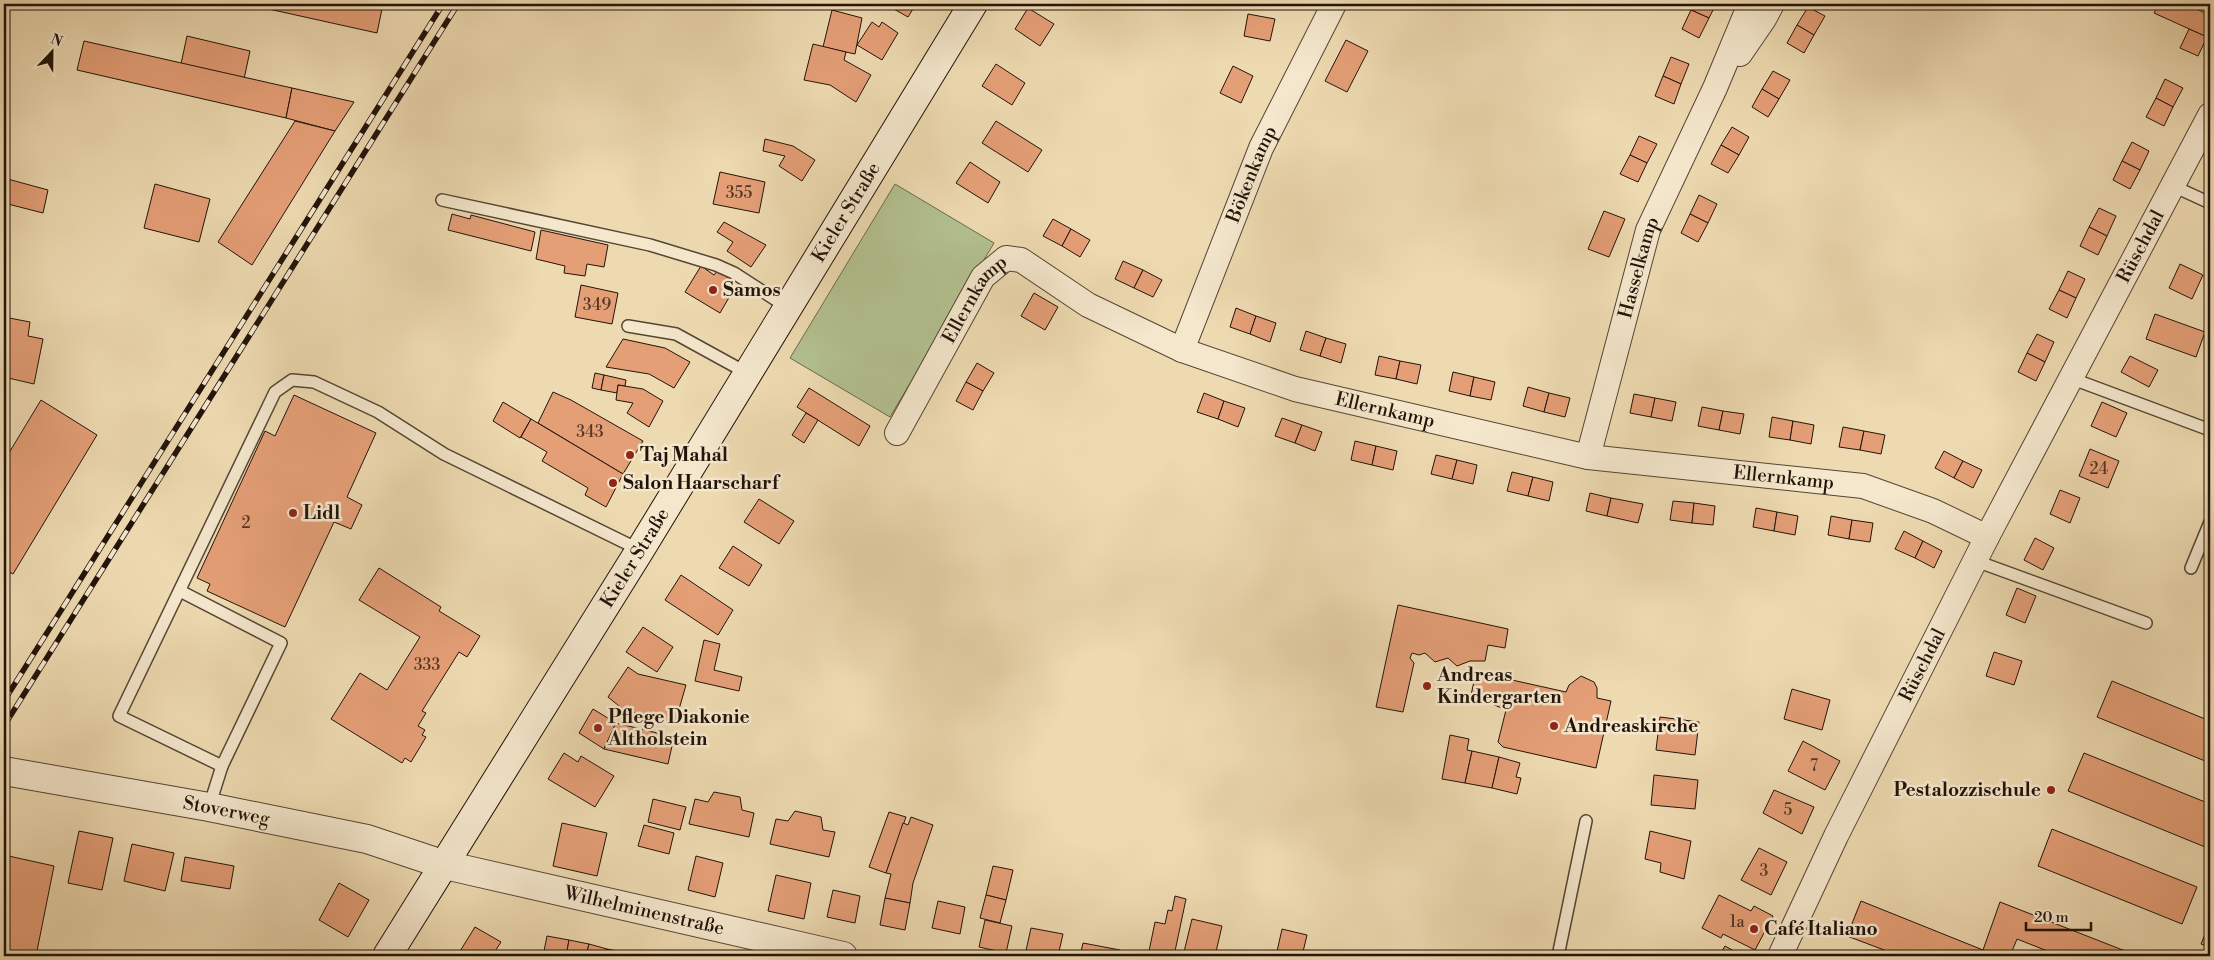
<svg xmlns="http://www.w3.org/2000/svg" width="2214" height="960" viewBox="0 0 2214 960" font-family="'Libre Bodoni',serif">
<rect width="100%" height="100%" fill="#eedab1"/>
<filter id="stains"><feTurbulence type="fractalNoise" baseFrequency=".004" numOctaves="4"/><feColorMatrix values="0 0 0 0 .2 0 0 0 0 .09 0 0 0 0 .02 0 0 0 .5 -.17"/></filter>
<radialGradient id="worn" r=".72"><stop offset=".6" stop-color="#630" stop-opacity="0"/><stop offset="1" stop-color="#630" stop-opacity=".3"/></radialGradient>
<!-- green -->
<polygon fill="#b3c190" stroke="#6a6a4d" points="895,184 994,243 890,417 790,358"/>
<!-- building -->
<g fill="#e59f77" stroke="#22130a">
<polygon points="246,4 383,4 377,33"/>
<polygon points="885,4 916,4 908,17"/>
<polygon points="1694,4 1716,4 1709,18 1691,10"/>
<polygon points="2159,4 2185,4 2210,15 2210,30 2207,37 2154,13"/>
<polygon points="1808,7 1825,16 1814,35 1797,25"/>
<polygon points="1028,8 1054,24 1040,46 1015,29"/>
<polygon points="832,10 862,18 855,54 823,47"/>
<polygon points="1691,10 1709,18 1699,38 1682,29"/>
<polygon points="1248,14 1275,19 1270,41 1244,36"/>
<polygon points="872,22 879,27 882,22 898,33 882,60 857,45"/>
<polygon points="1797,25 1814,35 1804,53 1787,43"/>
<polygon points="2189,29 2207,37 2198,56 2180,48"/>
<polygon points="187,36 250,51 244,79 181,64"/>
<polygon points="1346,40 1368,51 1347,92 1325,81"/>
<polygon points="84,41 292,88 286,118 77,70"/>
<polygon points="813,44 846,52 844,60 871,75 856,102 830,85 804,80"/>
<polygon points="1671,57 1689,64 1681,84 1663,76"/>
<polygon points="996,64 1025,83 1012,105 982,86"/>
<polygon points="1233,66 1253,76 1241,103 1220,93"/>
<polygon points="1773,71 1790,80 1779,99 1762,89"/>
<polygon points="1663,76 1681,84 1674,104 1655,96"/>
<polygon points="2165,79 2183,88 2173,107 2156,98"/>
<polygon points="292,88 354,102 335,131 286,118"/>
<polygon points="1762,89 1779,99 1768,117 1752,107"/>
<polygon points="2156,98 2173,107 2164,126 2146,117"/>
<polygon points="295,121 335,131 252,265 218,242"/>
<polygon points="996,121 1042,150 1028,172 982,143"/>
<polygon points="1732,127 1749,137 1739,155 1721,145"/>
<polygon points="1639,136 1657,144 1647,163 1630,155"/>
<polygon points="765,139 793,146 815,160 802,181 779,166 785,156 763,151"/>
<polygon points="2132,142 2149,151 2140,170 2122,161"/>
<polygon points="1721,145 1739,155 1728,173 1711,164"/>
<polygon points="1630,155 1647,163 1638,182 1620,174"/>
<polygon points="2122,161 2140,170 2130,189 2113,180"/>
<polygon points="970,162 1000,182 988,203 956,183"/>
<polygon points="720,172 765,182 759,213 713,204"/>
<polygon points="4,178 48,190 43,213 4,203"/>
<polygon points="155,184 210,199 199,242 144,228"/>
<polygon points="1699,195 1717,204 1708,223 1690,214"/>
<polygon points="2099,208 2116,216 2107,236 2089,227"/>
<polygon points="1604,211 1625,219 1609,257 1588,249"/>
<polygon points="452,214 470,219 471,215 535,232 531,251 448,230"/>
<polygon points="1690,214 1708,223 1698,242 1681,233"/>
<polygon points="1053,219 1071,229 1062,246 1043,236"/>
<polygon points="724,222 766,245 751,267 727,251 733,242 717,232"/>
<polygon points="2089,227 2107,236 2098,255 2080,246"/>
<polygon points="1071,229 1090,240 1080,257 1062,246"/>
<polygon points="541,230 608,245 604,267 587,264 585,276 564,273 565,266 536,259"/>
<polygon points="2210,239 2210,253 2205,250"/>
<polygon points="1123,261 1143,270 1134,288 1115,279"/>
<polygon points="2180,264 2203,275 2192,299 2169,288"/>
<polygon points="701,266 714,275 717,271 732,280 729,285 734,289 720,313 685,292"/>
<polygon points="1143,270 1162,280 1153,297 1134,288"/>
<polygon points="2068,271 2085,279 2076,298 2059,290"/>
<polygon points="581,285 618,293 612,324 575,317"/>
<polygon points="2059,290 2076,298 2067,318 2049,309"/>
<polygon points="1034,293 1058,307 1045,330 1021,316"/>
<polygon points="1236,308 1256,316 1250,334 1230,327"/>
<polygon points="2155,314 2205,332 2196,357 2146,339"/>
<polygon points="1256,316 1276,323 1270,342 1250,334"/>
<polygon points="4,317 30,322 28,336 43,339 34,384 4,377"/>
<polygon points="1306,331 1326,338 1320,356 1300,350"/>
<polygon points="2037,334 2054,342 2045,362 2027,353"/>
<polygon points="1326,338 1346,344 1341,363 1320,356"/>
<polygon points="623,339 665,348 690,362 674,388 649,374 606,367"/>
<polygon points="2027,353 2045,362 2036,381 2018,372"/>
<polygon points="1379,356 1400,361 1396,379 1375,375"/>
<polygon points="2130,356 2158,370 2149,387 2121,372"/>
<polygon points="1400,361 1421,365 1417,384 1396,379"/>
<polygon points="977,363 994,373 983,391 966,382"/>
<polygon points="1453,372 1474,377 1470,396 1449,391"/>
<polygon points="595,373 604,375 601,390 592,388"/>
<polygon points="604,375 626,380 625,386 618,385 617,393 601,390"/>
<polygon points="1474,377 1495,382 1491,400 1470,396"/>
<polygon points="966,382 983,391 973,410 956,401"/>
<polygon points="618,385 643,389 663,401 649,427 627,413 633,403 616,400"/>
<polygon points="1528,387 1549,393 1544,412 1523,406"/>
<polygon points="809,388 870,426 859,446 797,407"/>
<polygon points="553,392 571,400 643,441 623,474 538,423"/>
<polygon points="1204,393 1224,401 1218,419 1197,412"/>
<polygon points="1549,393 1570,398 1565,417 1544,412"/>
<polygon points="1634,394 1655,398 1651,417 1630,413"/>
<polygon points="294,395 376,433 347,497 362,505 351,529 334,522 285,627 207,591 210,584 197,578 265,431 275,436"/>
<polygon points="1655,398 1676,402 1672,421 1651,417"/>
<polygon points="41,400 97,435 13,574 4,569 4,461"/>
<polygon points="1224,401 1245,408 1238,427 1218,419"/>
<polygon points="503,402 531,419 520,438 493,421"/>
<polygon points="2102,402 2127,413 2116,437 2091,426"/>
<polygon points="1702,407 1723,411 1719,430 1698,426"/>
<polygon points="1723,411 1744,414 1740,434 1719,430"/>
<polygon points="806,413 818,420 804,443 792,435"/>
<polygon points="1772,417 1793,421 1790,440 1769,437"/>
<polygon points="1282,418 1302,425 1295,443 1275,436"/>
<polygon points="531,419 623,474 606,507 585,495 588,488 542,461 547,452 521,437"/>
<polygon points="1793,421 1814,425 1811,444 1790,440"/>
<polygon points="1302,425 1322,432 1315,451 1295,443"/>
<polygon points="1843,427 1864,431 1860,450 1839,447"/>
<polygon points="1864,431 1885,435 1881,454 1860,450"/>
<polygon points="1355,441 1376,446 1372,465 1351,460"/>
<polygon points="1376,446 1397,451 1393,470 1372,465"/>
<polygon points="2090,449 2119,461 2108,488 2079,476"/>
<polygon points="1944,451 1963,461 1954,478 1935,468"/>
<polygon points="1436,455 1457,460 1452,479 1431,474"/>
<polygon points="1457,460 1477,465 1473,484 1452,479"/>
<polygon points="1963,461 1982,470 1973,488 1954,478"/>
<polygon points="1512,472 1533,477 1528,496 1507,491"/>
<polygon points="1533,477 1553,482 1549,501 1528,496"/>
<polygon points="2060,490 2080,498 2070,523 2050,514"/>
<polygon points="1590,493 1611,498 1607,516 1586,511"/>
<polygon points="1611,498 1643,504 1638,523 1607,516"/>
<polygon points="759,499 794,521 779,544 744,522"/>
<polygon points="1673,501 1694,503 1692,523 1670,520"/>
<polygon points="1694,503 1715,506 1713,525 1692,523"/>
<polygon points="1756,508 1777,512 1774,531 1753,527"/>
<polygon points="1777,512 1798,516 1795,535 1774,531"/>
<polygon points="1831,516 1852,520 1849,539 1828,535"/>
<polygon points="1852,520 1873,523 1870,542 1849,539"/>
<polygon points="1904,531 1923,541 1915,558 1895,549"/>
<polygon points="2035,538 2054,548 2043,570 2024,560"/>
<polygon points="1923,541 1942,551 1934,568 1915,558"/>
<polygon points="733,546 762,565 749,586 719,568"/>
<polygon points="379,568 441,607 439,611 480,636 467,657 459,652 422,711 426,713 418,726 425,730 422,735 426,737 411,762 405,758 402,763 331,719 360,673 387,690 420,637 359,600"/>
<polygon points="681,575 733,610 718,635 665,600"/>
<polygon points="2017,588 2036,596 2025,623 2006,615"/>
<polygon points="1398,605 1508,629 1505,648 1488,645 1485,661 1470,661 1457,666 1448,658 1435,662 1425,653 1419,655 1412,653 1410,658 1414,663 1403,712 1376,707"/>
<polygon points="643,627 673,647 657,672 626,652"/>
<polygon points="704,640 720,644 714,670 742,677 739,691 695,681"/>
<polygon points="1994,652 2022,661 2014,685 1986,676"/>
<polygon points="628,667 638,674 686,685 675,723 624,710 608,697"/>
<polygon points="1476,672 1566,692 1569,685 1581,676 1594,682 1597,688 1597,698 1611,701 1596,768 1503,747 1498,742 1506,710 1471,695"/>
<polygon points="2112,681 2210,721 2210,763 2097,717"/>
<polygon points="1792,689 1830,700 1822,730 1784,719"/>
<polygon points="593,709 616,723 604,749 579,733"/>
<polygon points="1660,717 1699,722 1695,755 1656,750"/>
<polygon points="616,723 674,737 668,764 604,749"/>
<polygon points="1450,735 1469,739 1467,750 1472,751 1465,783 1442,779"/>
<polygon points="1803,741 1840,761 1825,790 1788,771"/>
<polygon points="1472,751 1499,757 1492,788 1465,783"/>
<polygon points="564,753 578,762 581,756 614,776 595,807 548,779"/>
<polygon points="2084,753 2210,804 2210,849 2068,791"/>
<polygon points="1499,757 1520,763 1516,777 1521,778 1517,794 1492,788"/>
<polygon points="1654,775 1698,780 1695,809 1651,805"/>
<polygon points="1774,790 1814,807 1802,834 1763,813"/>
<polygon points="714,792 740,797 742,810 754,813 749,837 689,824 695,799 708,802"/>
<polygon points="653,799 686,807 680,830 648,822"/>
<polygon points="795,811 821,817 823,830 835,832 829,857 770,844 776,819 788,821"/>
<polygon points="889,812 906,817 886,873 869,867"/>
<polygon points="911,817 933,825 913,883 910,903 885,898 891,874 886,873 903,823 908,825"/>
<polygon points="562,823 607,833 597,876 553,866"/>
<polygon points="644,825 674,833 669,854 638,846"/>
<polygon points="2052,829 2197,887 2182,924 2038,866"/>
<polygon points="79,831 113,838 102,890 68,883"/>
<polygon points="1650,831 1691,841 1684,879 1660,872 1661,863 1645,859"/>
<polygon points="132,844 174,853 165,891 124,881"/>
<polygon points="1759,848 1787,862 1771,895 1741,880"/>
<polygon points="4,855 54,866 36,956 4,956"/>
<polygon points="696,856 723,863 715,897 688,890"/>
<polygon points="185,857 234,866 230,889 181,881"/>
<polygon points="993,866 1013,870 1006,900 986,895"/>
<polygon points="776,875 811,883 804,919 768,911"/>
<polygon points="339,883 369,900 348,937 319,920"/>
<polygon points="833,890 860,896 855,923 827,917"/>
<polygon points="986,895 1006,900 1000,923 980,918"/>
<polygon points="1719,895 1751,911 1754,906 1773,916 1755,950 1723,934 1721,938 1702,928"/>
<polygon points="1175,896 1186,899 1174,956 1148,956 1155,922 1165,924 1168,910 1172,911"/>
<polygon points="885,898 910,903 905,930 880,925"/>
<polygon points="938,901 965,907 960,934 932,928"/>
<polygon points="1861,901 1983,950 2000,902 2138,956 2060,956 2017,939 2010,956 1900,956 1847,936"/>
<polygon points="1192,919 1222,926 1215,956 1183,956"/>
<polygon points="985,920 1012,926 1006,953 979,947"/>
<polygon points="475,927 501,942 492,956 457,956"/>
<polygon points="2208,927 2210,928 2210,956 2202,956 2206,946 2201,944"/>
<polygon points="1031,928 1063,934 1058,956 1025,955"/>
<polygon points="1282,929 1307,935 1302,956 1276,956"/>
<polygon points="547,936 569,940 566,956 543,956"/>
<polygon points="569,940 589,944 586,956 566,956"/>
<polygon points="1083,943 1120,950 1119,956 1080,956"/>
<polygon points="589,944 607,949 606,956 586,956"/>
<polygon points="1725,946 1743,956 1719,956"/>
<polygon points="607,949 628,953 627,956 606,956"/>
</g>
<g fill="none" stroke-linecap="round" stroke-linejoin="round">
<!-- service casing -->
<g stroke="#554534" stroke-width="14">
<g id="service">
<polyline points="2173,186 2210,203"/>
<polyline points="442,200 650,245 716,265 734,273 787,307"/>
<polyline points="628,326 676,334 747,373"/>
<polyline points="2073,379 2210,430"/>
<polyline points="1976,561 2146,623"/>
<polyline points="2191,568 2210,522"/>
<polyline points="180,591 281,643 222,766 209,807"/>
<polyline points="222,766 119,716 275,392 292,380 314,382 378,412 444,454 640,550"/>
<polyline points="1558,956 1586,821"/>
</g>
</g>
<!-- minor casing -->
<g stroke="#554534" stroke-width="26">
<g id="minor">
<polyline points="1740,54 1764,19 1772,4"/>
<path id="s1" d="M1182 350 1261 148 1334 4"/>
<path id="s2" d="M897 433 983 277 1006 258 1021 260 1088 305 1182 350 1295 389 1588 457 1863 486 1933 511 1987 537"/>
<path id="s3" d="M1588 457 1648 230 1715 88 1750 4"/>
<path id="s4" d="M1780 956 1836 836 1987 537 2210 115"/>
</g>
</g>
<!-- tertiary casing -->
<g stroke="#554534" stroke-width="30">
<g id="tertiary">
<path id="s5" d="M4 771 209 807 367 839 445 865 843 956"/>
</g>
</g>
<!-- secondary casing -->
<g stroke="#22130a" stroke-width="30">
<g id="secondary">
<path id="s6" d="M387 956 640 550 973 4"/>
</g>
</g>
<!-- service -->
<use href="#service" stroke="#f4e7cc" stroke-width="11"/>
<!-- minor -->
<use href="#minor" stroke="#f4e7cc" stroke-width="24"/>
<!-- tertiary -->
<use href="#tertiary" stroke="#f4e7cc" stroke-width="28"/>
<!-- secondary -->
<use href="#secondary" stroke="#f4e7cc" stroke-width="28"/>
<!-- rail casing -->
<g stroke="#22130a" stroke-width="5.5">
<g id="rail">
<polyline points="4,701 443,4"/>
<polyline points="4,726 458,4"/>
</g>
</g>
<!-- rail -->
<use href="#rail" stroke="#f4e7cc" stroke-width="4" stroke-dasharray="11" stroke-linecap="butt"/>
</g>
<!-- markers -->
<g fill="#8f2418" stroke="#f4e7cc" stroke-width="2">
<circle cx="713" cy="290" r="5"/>
<circle cx="630" cy="455" r="5"/>
<circle cx="613" cy="483" r="5"/>
<circle cx="293" cy="513" r="5"/>
<circle cx="1427" cy="686" r="5"/>
<circle cx="1554" cy="726" r="5"/>
<circle cx="598" cy="728" r="5"/>
<circle cx="2051" cy="790" r="5"/>
<circle cx="1754" cy="929" r="5"/>
</g>
<g text-anchor="middle" dominant-baseline="central" stroke-width="5" stroke-linejoin="round" paint-order="stroke">
<!-- number labels -->
<g font-size="16" fill="#533625">
<text x="739" y="193">355</text>
<text x="597" y="305">349</text>
<text x="590" y="432">343</text>
<text x="2099" y="469">24</text>
<text x="246" y="523">2</text>
<text x="427" y="665">333</text>
<text x="1814" y="766">7</text>
<text x="1788" y="810">5</text>
<text x="1764" y="871">3</text>
<text x="1737" y="922">1a</text>
</g>
<!-- street labels -->
<g font-size="19" fill="#22130a" stroke="#f4e7cc">
<text stroke="none"><textPath href="#s1" startOffset="189">Bökenkamp</textPath></text>
<text stroke="none"><textPath href="#s6" startOffset="874">Kieler Straße</textPath></text>
<text stroke="none"><textPath href="#s4" startOffset="796">Rüschdal</textPath></text>
<text stroke="none"><textPath href="#s3" startOffset="196">Hasselkamp</textPath></text>
<text stroke="none"><textPath href="#s2" startOffset="155">Ellernkamp</textPath></text>
<text stroke="none"><textPath href="#s2" startOffset="620">Ellernkamp</textPath></text>
<text stroke="none"><textPath href="#s2" startOffset="1025">Ellernkamp</textPath></text>
<text stroke="none"><textPath href="#s6" startOffset="469">Kieler Straße</textPath></text>
<text stroke="none"><textPath href="#s4" startOffset="324">Rüschdal</textPath></text>
<text stroke="none"><textPath href="#s5" startOffset="226">Stoverweg</textPath></text>
<text stroke="none"><textPath href="#s5" startOffset="656">Wilhelminenstraße</textPath></text>
</g>
<!-- poi labels -->
<g font-size="19" font-weight="bold" fill="#22130a" stroke="#f4e7cc" text-anchor="start">
<text x="723" y="290">Samos</text>
<text x="640" y="455">Taj Mahal</text>
<text x="623" y="483">Salon Haarscharf</text>
<text x="303" y="513">Lidl</text>
<text x="1437" y="675">Andreas<tspan x="1437" dy="22">Kindergarten</tspan></text>
<text x="608" y="717">Pflege Diakonie<tspan x="608" dy="22">Altholstein</tspan></text>
<text x="1564" y="726">Andreaskirche</text>
<text x="2041" y="790" text-anchor="end">Pestalozzischule</text>
<text x="1764" y="929">Café Italiano</text>
</g>
</g>
<!-- margin -->
<rect width="2214" height="960" fill="none" stroke="#eedab1" stroke-width="20"/>
<rect x="5" y="5" width="2204" height="950" fill="none" stroke="#22130a" stroke-width="2.5"/>
<rect x="10" y="10" width="2194" height="940" fill="none" stroke="#22130a"/>
<!-- north arrow -->
<g transform="translate(52 52) rotate(22)" stroke="#f4e7cc" stroke-width="4" paint-order="stroke">
<path d="M0-4L9 19L0 12L-9 19Z" fill="#22130a"/>
<text y="-8" font-size="14" font-weight="bold" text-anchor="middle" fill="#22130a">N</text>
</g>
<!-- scale -->
<path d="M2026 922v8h65v-8" fill="none" stroke="#22130a" stroke-width="2.5"/>
<text x="2034" y="922" font-size="15" fill="#22130a" stroke="#f4e7cc" stroke-width="4" paint-order="stroke">20 m</text>
<rect width="100%" height="100%" filter="url(#stains)"/>
<rect width="100%" height="100%" fill="url(#worn)"/>
</svg>
